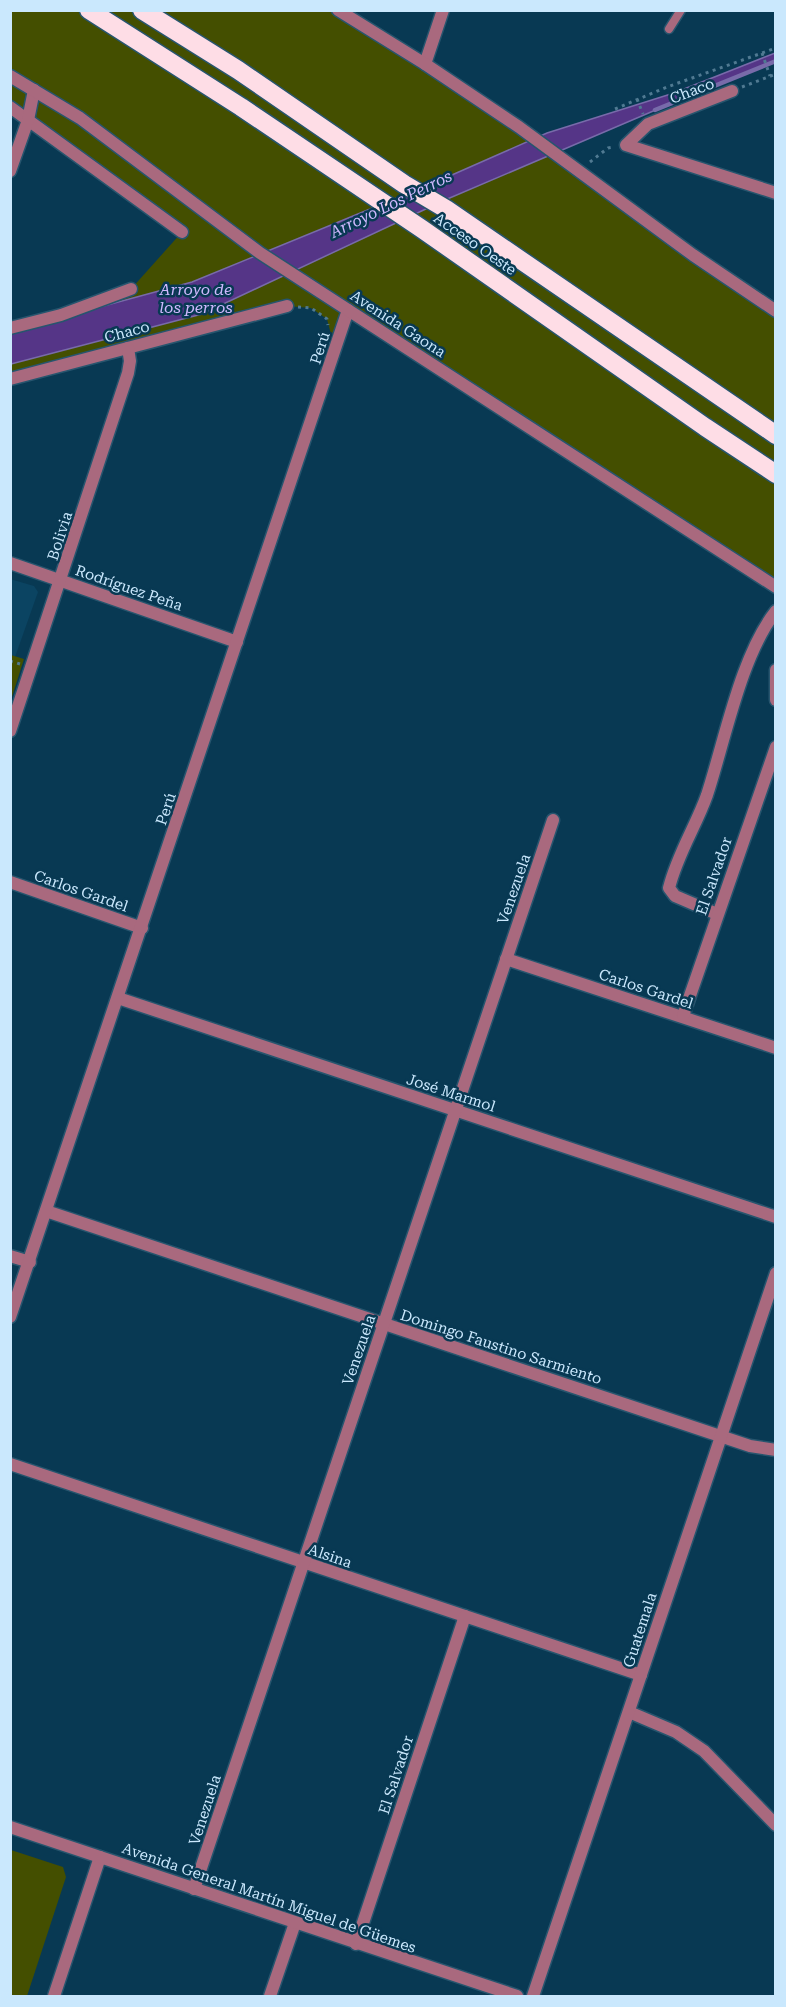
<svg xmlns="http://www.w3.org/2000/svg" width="786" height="2007" viewBox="0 0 786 2007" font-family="'Roboto Serif',serif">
<rect width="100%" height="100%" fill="#083953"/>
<!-- built -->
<polygon fill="#0b4462" points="10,579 34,586 38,592 15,657 11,655"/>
<!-- green -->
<g fill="#444f00">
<polygon points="11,11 338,11 425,64 775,311 775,587 349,310 335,350 327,319 311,308 287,306 11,379 11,328 131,289 182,232 11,107"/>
<polygon points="11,655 24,659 11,700 10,655"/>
<polygon points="11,1850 63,1867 66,1877 27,1996 11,1996"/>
</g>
<!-- water -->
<polygon fill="#553587" stroke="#786baa" stroke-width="1.5" points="775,53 775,61 658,109 445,200 202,314 11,364 11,331 192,282 436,182 547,133 674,93"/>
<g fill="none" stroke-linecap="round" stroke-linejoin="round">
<!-- stream -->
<polyline stroke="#786baa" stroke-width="4.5" points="655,110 776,61"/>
<!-- service casing -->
<g stroke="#27556e" stroke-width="11">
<polyline id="service" points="669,29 681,10"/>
</g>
<!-- minor casing -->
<g stroke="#27556e" stroke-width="15">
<g id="minor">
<polyline points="425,64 443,10"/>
<polyline points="732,91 648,124 626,145 776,193"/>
<polyline points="10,107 182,232"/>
<polyline points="10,171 28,120 34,90"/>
<polyline points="10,328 61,315 131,289"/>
<polyline points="10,379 287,306"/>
<polyline points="10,563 237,642"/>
<polyline points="776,670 776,700"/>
<polyline points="10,731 128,373 130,361 128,348"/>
<polyline points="10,882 142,928"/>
<path d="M717 914 675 896 669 888C677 855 696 826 707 795 725 740 741 655 776 611"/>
<polyline points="506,959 776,1048"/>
<polyline points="118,998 776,1217"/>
<polyline points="683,1016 776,747"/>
<polyline points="46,1211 750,1446 776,1450"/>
<polyline points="10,1256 30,1262"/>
<polyline points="10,1317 348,310"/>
<polyline points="10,1464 641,1675"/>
<polyline points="629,1712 676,1732 704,1751 776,1825"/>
<polyline points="194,1889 553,820"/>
<polyline points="356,1944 465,1616"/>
<polyline points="54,1996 100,1857"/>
<polyline points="270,1996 295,1923"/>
<polyline points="533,1996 776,1273"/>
</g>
</g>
<!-- tertiary casing -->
<g stroke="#27556e" stroke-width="15">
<g id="tertiary">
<polyline points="338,10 425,64 519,127 693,255 776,311"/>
<polyline points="10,76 80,118 260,253 776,587"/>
<polyline points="10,1827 517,1996"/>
</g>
</g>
<!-- motorway casing -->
<g stroke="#27556e" stroke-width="21">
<g id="motorway">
<polyline points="89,10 241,107 422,229 705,427 776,474"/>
<polyline points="142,10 238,70 404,184 446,209 776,435"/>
</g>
</g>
<!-- path -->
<g stroke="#507a92" stroke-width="3" stroke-dasharray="3 4.5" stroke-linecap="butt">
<polyline points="762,53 770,76"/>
<polyline points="742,87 776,74"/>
<polyline points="637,99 643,114"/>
<polyline points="615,109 667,87 776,48"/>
<polyline points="590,162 608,148 614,147"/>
<polyline points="298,307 311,308 327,319 328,325"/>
<polyline points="10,661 20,664"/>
</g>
<!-- service -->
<use href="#service" stroke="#a9697e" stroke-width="8"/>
<!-- minor -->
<use href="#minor" stroke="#a9697e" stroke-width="12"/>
<!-- tertiary -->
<use href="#tertiary" stroke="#a9697e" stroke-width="12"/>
<!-- motorway -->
<use href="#motorway" stroke="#fedde6" stroke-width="18"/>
</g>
<g text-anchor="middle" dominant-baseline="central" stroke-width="5" stroke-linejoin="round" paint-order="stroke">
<!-- street labels -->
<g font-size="15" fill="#cae8fd" stroke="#083953">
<text transform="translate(692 91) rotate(-21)">Chaco</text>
<text transform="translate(475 244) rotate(35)">Acceso Oeste</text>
<text transform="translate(398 324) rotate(33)">Avenida Gaona</text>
<text transform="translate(127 332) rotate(-15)">Chaco</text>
<text transform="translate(320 348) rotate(-72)">Perú</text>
<text transform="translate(60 536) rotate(-72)">Bolivia</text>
<text transform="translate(129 588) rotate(19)">Rodríguez Peña</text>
<text transform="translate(166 809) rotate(-71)">Perú</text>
<text transform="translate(714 876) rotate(-71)">El Salvador</text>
<text transform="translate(514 889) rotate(-71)">Venezuela</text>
<text transform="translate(81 891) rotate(19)">Carlos Gardel</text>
<text transform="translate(646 989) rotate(18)">Carlos Gardel</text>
<text transform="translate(451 1093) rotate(18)">José Marmol</text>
<text transform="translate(501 1347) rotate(18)">Domingo Faustino Sarmiento</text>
<text transform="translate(359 1350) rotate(-71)">Venezuela</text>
<text transform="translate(330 1556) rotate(19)">Alsina</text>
<text transform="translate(640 1630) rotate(-72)">Guatemala</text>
<text transform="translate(396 1775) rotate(-72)">El Salvador</text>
<text transform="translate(205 1810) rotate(-72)">Venezuela</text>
<text transform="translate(269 1898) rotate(19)">Avenida General Martín Miguel de Güemes</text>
</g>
<!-- water labels -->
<g font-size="16" font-style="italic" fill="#ceb8fd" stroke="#083953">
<text transform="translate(391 204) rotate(-26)">Arroyo Los Perros</text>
<text x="196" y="289">Arroyo de<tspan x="196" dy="18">los perros</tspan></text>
</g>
</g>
<!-- border -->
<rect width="786" height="2007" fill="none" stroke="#cae8fd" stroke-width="24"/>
</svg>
